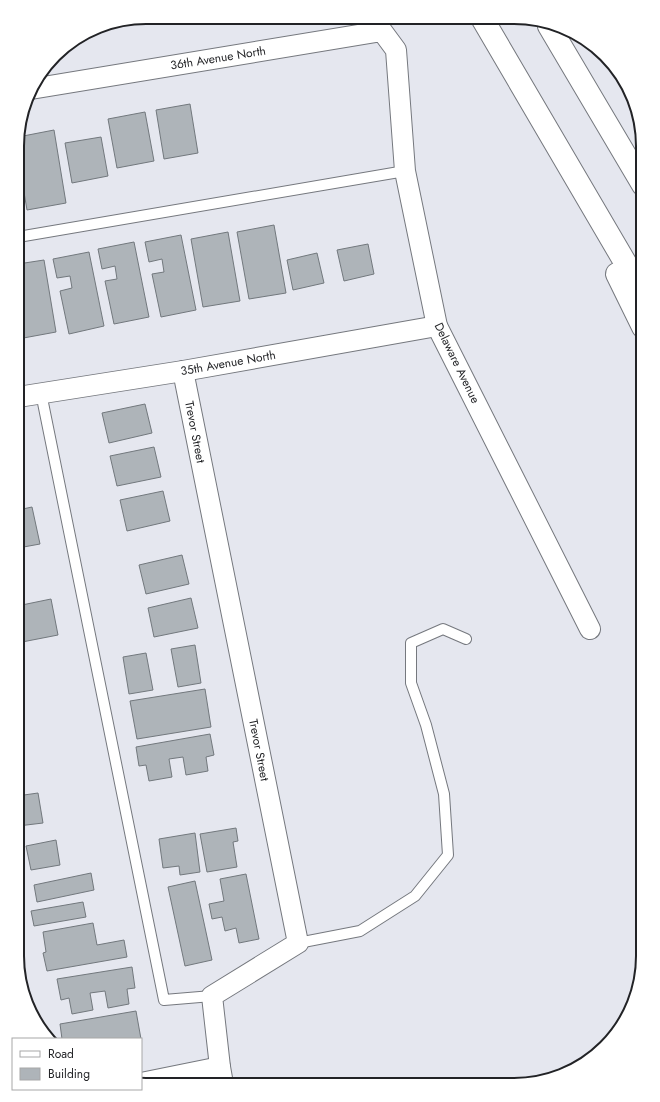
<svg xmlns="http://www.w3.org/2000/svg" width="660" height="1102" viewBox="0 0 660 1102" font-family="Jost,sans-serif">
<rect width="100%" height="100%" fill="#e5e7ef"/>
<!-- building -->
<g fill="#aeb4b9" stroke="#72787d">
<polygon points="190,104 198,153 164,159 156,110"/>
<polygon points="145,112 154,161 117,168 108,119"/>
<polygon points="54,130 66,203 27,210 18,157 18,137"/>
<polygon points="101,137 108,176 72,183 65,143"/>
<polygon points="274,225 286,293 249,299 237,232"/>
<polygon points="228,232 240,301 203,307 191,239"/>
<polygon points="181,235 196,310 161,317 152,274 164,272 162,259 149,262 145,242"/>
<polygon points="134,242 149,317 114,324 105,281 117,279 115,266 102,269 98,249"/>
<polygon points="368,244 374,274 344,281 337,250"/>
<polygon points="89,252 104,326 69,334 60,291 72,288 70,276 57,278 53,259"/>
<polygon points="317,253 324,283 293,290 287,260"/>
<polygon points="44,260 56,332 18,339 18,264"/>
<polygon points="145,404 152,433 109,443 102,413"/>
<polygon points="154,447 161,477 117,486 110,456"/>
<polygon points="163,491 170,521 127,531 120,500"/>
<polygon points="32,507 40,544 18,548 18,510"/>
<polygon points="182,555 189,584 146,594 139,565"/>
<polygon points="191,598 198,628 154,637 148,608"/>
<polygon points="51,599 58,635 17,643 17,606"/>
<polygon points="195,645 201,683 178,687 171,649"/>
<polygon points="146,653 153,690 129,694 123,657"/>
<polygon points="17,658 24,687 17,688"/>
<polygon points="205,689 211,727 137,739 130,701"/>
<polygon points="210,734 214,755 206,757 208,771 186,775 183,757 169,759 172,777 149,781 146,765 139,766 136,747"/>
<polygon points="38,793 43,823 18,826 17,796"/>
<polygon points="236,828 238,841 233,842 237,867 207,872 200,834"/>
<polygon points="195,833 200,872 180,875 179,866 163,868 159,839"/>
<polygon points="56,840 60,865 31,870 26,846"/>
<polygon points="91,873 94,890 37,902 34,885"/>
<polygon points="246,874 259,939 239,943 236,928 225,931 222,917 212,919 209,904 224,901 220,879"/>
<polygon points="195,881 212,960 185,966 168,887"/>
<polygon points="83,902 86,917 34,926 31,911"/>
<polygon points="93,923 97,945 124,940 127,957 47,971 43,953 46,952 43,932"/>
<polygon points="132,967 135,988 127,989 129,1004 108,1008 105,991 90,993 93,1010 72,1014 69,998 61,1000 57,979"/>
<polygon points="136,1011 141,1039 62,1039 60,1024"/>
</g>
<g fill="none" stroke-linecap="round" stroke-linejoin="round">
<!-- service casing -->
<g stroke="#75787e" stroke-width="12">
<g id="service">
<polyline points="18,237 405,171"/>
<polyline points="41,393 164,1000 212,996"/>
<polyline points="298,943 360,931 415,896 448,855 444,794 426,725 411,683 411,643 443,629 466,639"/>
</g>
</g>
<!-- minor casing -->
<g stroke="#75787e" stroke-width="22">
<g id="minor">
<polyline points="31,89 382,31 396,50 405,171 437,326 590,629"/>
<polyline points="183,371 298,943 212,996 220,1067 223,1084"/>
<polyline points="18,397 183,371 437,326"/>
<polyline points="141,1083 220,1067"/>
</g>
</g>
<!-- motorway casing -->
<g stroke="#75787e" stroke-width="24">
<g id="motorway">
<polyline points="482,18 643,293"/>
<polyline points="549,26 643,185"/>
<polyline points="617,274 643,327"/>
</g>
</g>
<!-- service -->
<use href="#service" stroke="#fff" stroke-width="10"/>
<!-- minor -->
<use href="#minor" stroke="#fff" stroke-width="20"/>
<!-- motorway -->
<use href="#motorway" stroke="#fff" stroke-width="22"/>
</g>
<g text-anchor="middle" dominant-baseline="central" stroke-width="4" stroke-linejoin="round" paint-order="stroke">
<!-- street labels -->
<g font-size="12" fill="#222326" stroke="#fff">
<text transform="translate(218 58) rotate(-9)">36th Avenue North</text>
<text transform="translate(228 363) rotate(-10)">35th Avenue North</text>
<text transform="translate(457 363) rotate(64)">Delaware Avenue</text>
<text transform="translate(195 432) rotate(79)">Trevor Street</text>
<text transform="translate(259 750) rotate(79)">Trevor Street</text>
</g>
</g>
<!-- crop -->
<path d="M0 0H660V1102H0ZM146 24H514A122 122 0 0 1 636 146V956A122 122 0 0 1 514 1078H146A122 122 0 0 1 24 956V146A122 122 0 0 1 146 24Z" fill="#fff" fill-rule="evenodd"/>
<path fill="none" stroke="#222326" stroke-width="2" d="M146 24H514A122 122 0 0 1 636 146V956A122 122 0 0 1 514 1078H146A122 122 0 0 1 24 956V146A122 122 0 0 1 146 24Z"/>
<!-- legend -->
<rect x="12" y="1038" width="130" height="52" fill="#ffffff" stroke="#a7a7a8"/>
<rect x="20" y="1051" width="20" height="6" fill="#ffffff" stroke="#a7a7a8"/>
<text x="48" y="1058" font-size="12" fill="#222326">Road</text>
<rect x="20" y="1068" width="20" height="12" fill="#aeb4b9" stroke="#a7a7a8"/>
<text x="48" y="1078" font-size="12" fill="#222326">Building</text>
</svg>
